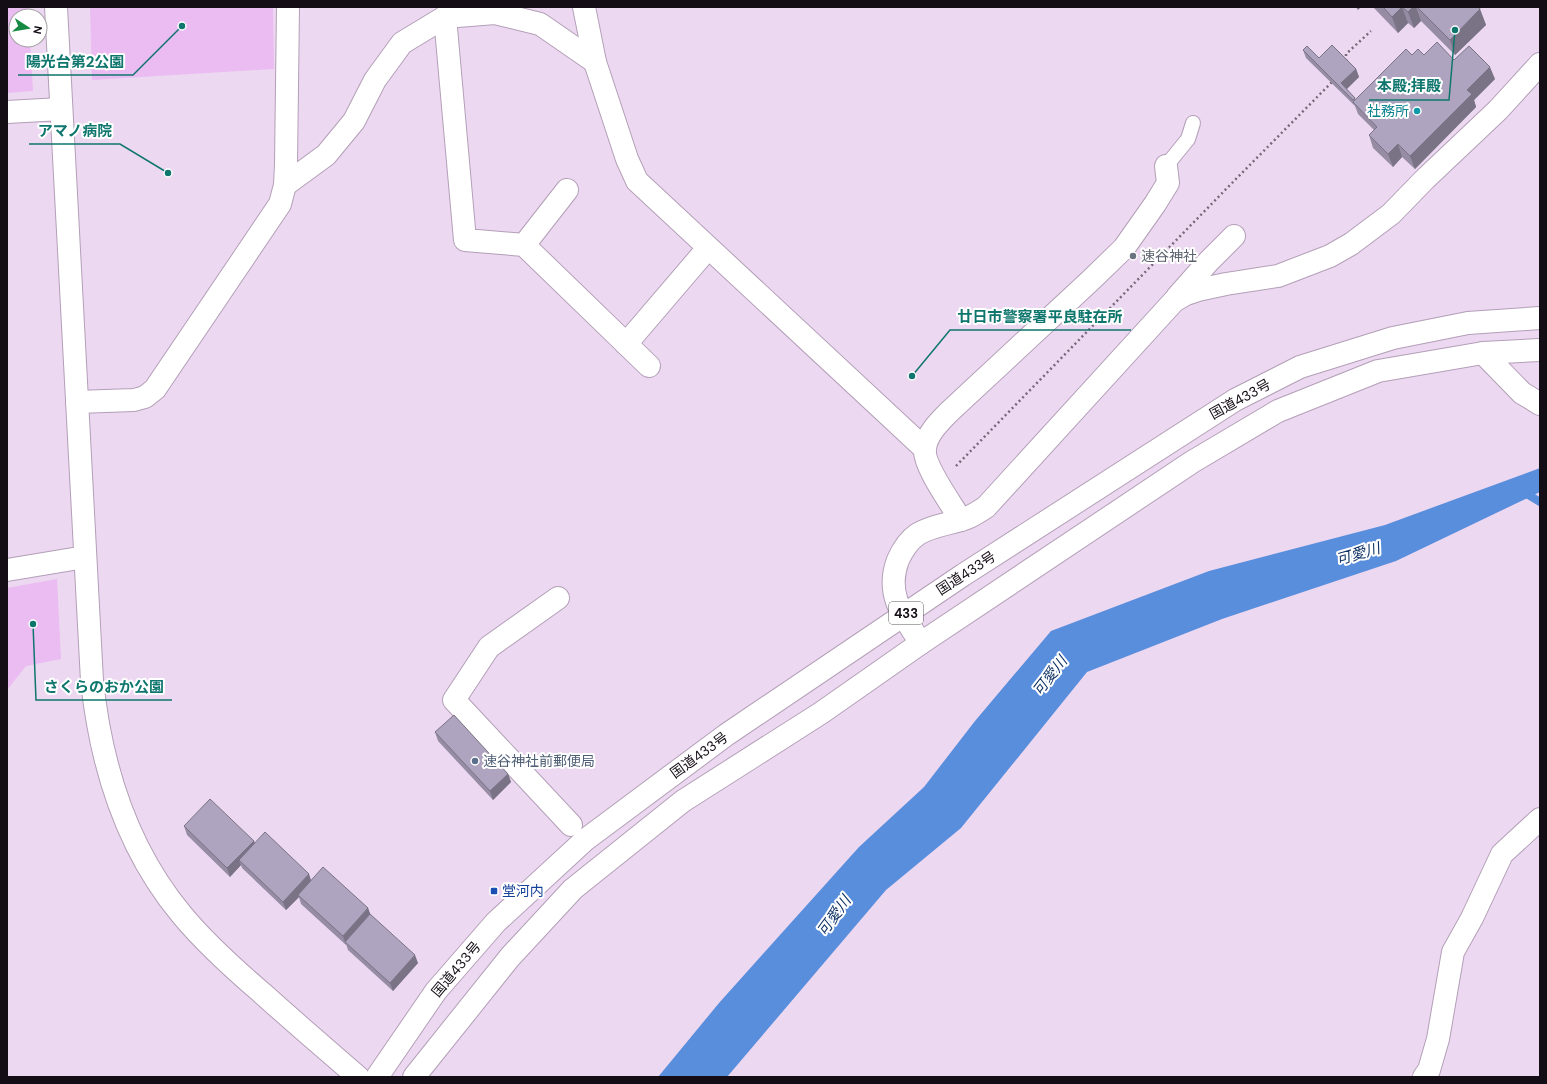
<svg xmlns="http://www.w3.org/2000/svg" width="1547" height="1084" viewBox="0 0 1547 1084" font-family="'DM Sans','Noto Sans JP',sans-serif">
<rect width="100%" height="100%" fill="#edd8f1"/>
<!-- green -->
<g fill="#eabcf2">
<polygon points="7,7 28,7 28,16 16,16 16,40 30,40 33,91 7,93"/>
<polygon points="90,7 273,7 274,69 92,80"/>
<polygon points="57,579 61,659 26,666 7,690 7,588"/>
</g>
<!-- water -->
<polygon fill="#598edc" points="1540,468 1540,492 1396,561 1222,619 1087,672 961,828 886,890 727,1077 658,1077 719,1003 859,847 924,787 975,721 1051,631 1209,571 1385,525"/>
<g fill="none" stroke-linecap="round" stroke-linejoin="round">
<!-- stream -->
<polyline stroke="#598edc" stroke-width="8" points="1522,491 1540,502"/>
<!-- service casing -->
<g stroke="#b39fb7" stroke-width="16">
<polyline id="service" points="1166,166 1188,139 1193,123"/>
</g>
<!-- minor casing -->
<g stroke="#b39fb7" stroke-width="24">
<g id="minor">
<polyline points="584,7 595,62 627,159 637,181 925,449"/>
<polyline points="445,17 465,240 524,245 649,366"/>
<polyline points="285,185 326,155 354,121 375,80 402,43 445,17 495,13 540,24 595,62"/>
<polyline points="524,245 567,190"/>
<polyline points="1177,297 1209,261 1234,236"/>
<polyline points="626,344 708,248"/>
<polyline points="1483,353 1522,393 1540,404"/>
<path d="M961 520C952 505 922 464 925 448 927 434 939 422 949 412L1091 280 1124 248 1155 204 1168 183 1166 166"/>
<polyline points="7,570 85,557"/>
<polyline points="558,598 489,647 454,700 571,825"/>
<path d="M921 643C903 616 885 594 898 560 902 551 909 540 918 534 933 525 951 524 967 518 974 515 980 511 986 507L1174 301 1186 294 1198 290 1226 284 1278 276 1330 256 1351 244 1391 214 1425 179 1498 110 1540 64"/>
<polyline points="1424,1077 1429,1070 1438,1039 1453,952 1472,918 1502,854 1540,819"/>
</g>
</g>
<!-- tertiary casing -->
<g stroke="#b39fb7" stroke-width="24">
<g id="tertiary">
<path d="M56 7 92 681C101 766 126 848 182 915 206 944 234 969 262 993 294 1022 326 1049 358 1077"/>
<polyline points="7,112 61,109"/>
<polyline points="77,402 134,400 145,397 155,389 280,204 285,185 286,164 288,7"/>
</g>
</g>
<!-- trunk casing -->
<g stroke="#b39fb7" stroke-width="24">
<g id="trunk">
<polyline points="377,1077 436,991 496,922 585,840 726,735 963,575 1235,400 1300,367 1393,338 1468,323 1540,318"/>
<polyline points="414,1077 510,957 573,889 683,801 821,713 921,643 1192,462 1278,411 1378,371 1483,353 1540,350"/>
</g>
</g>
<!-- path -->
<g stroke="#766979" stroke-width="2.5" stroke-dasharray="2 3" stroke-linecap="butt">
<polyline points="1346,61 1346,54 1371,31"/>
<polyline points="956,466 1232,183 1333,81"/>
</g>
<!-- service -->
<use href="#service" stroke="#fff" stroke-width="14"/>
<!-- minor -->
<use href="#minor" stroke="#fff" stroke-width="22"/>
<!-- tertiary -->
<use href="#tertiary" stroke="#fff" stroke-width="22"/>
<!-- trunk -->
<use href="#trunk" stroke="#fff" stroke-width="22"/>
</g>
<!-- wall -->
<g fill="#968da4">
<polygon points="1373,7 1479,7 1486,25 1455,55 1421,21 1414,28 1408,23 1398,33"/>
<polygon points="1303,50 1319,58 1356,69 1359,77 1346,89 1355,98 1356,100 1412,55 1424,55 1454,60 1495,79 1474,100 1476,107 1415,169 1402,157 1393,167 1373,148 1369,135 1374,130 1358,114 1355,106 1306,58"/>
<polygon points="435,732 508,774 511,782 493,800 438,741"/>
<polygon points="184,826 254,841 255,844 311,881 368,908 370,914 418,963 393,991 348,950 346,944 346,945 301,904 299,897 286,910 242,868 241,865 230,877 187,835"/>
</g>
<!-- shaded-wall -->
<g fill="#7a7386">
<polygon points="1356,7 1361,7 1358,10"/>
<polygon points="1402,7 1408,23 1398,33 1392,17"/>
<polygon points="1413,7 1416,7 1421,21 1414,28 1408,12"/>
<polygon points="1480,9 1486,25 1455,55 1450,40"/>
<polygon points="1490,67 1495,79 1474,100 1476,107 1415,169 1410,156 1467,90"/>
<polygon points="1356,69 1359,77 1345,91 1341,83"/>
<polygon points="1398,144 1402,157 1393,167 1388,154"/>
<polygon points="508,774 511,782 493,800 490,791"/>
<polygon points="254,841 257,849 239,860 241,865 230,877 227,868"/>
<polygon points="309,874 312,883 298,895 299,897 286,910 283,902"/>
<polygon points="368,908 371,916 345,942 346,945 343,936"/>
<polygon points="415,955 418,963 393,991 390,983"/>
</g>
<!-- building -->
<g fill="#afa4bf" stroke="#7a7386">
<polygon points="1383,7 1413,7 1408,12 1402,7 1392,17"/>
<polygon points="1417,7 1479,7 1480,9 1450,40"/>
<polygon points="1437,42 1454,60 1469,46 1490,67 1467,90 1472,94 1410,156 1398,144 1388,154 1369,135 1377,127 1353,102 1406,49 1412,55 1418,49 1424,55"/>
<polygon points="1332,45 1356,69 1341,83 1355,98 1353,100 1303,50 1307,46 1319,58"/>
<polygon points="454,715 508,774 490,791 435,732"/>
<polygon points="210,799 254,841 227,868 184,826"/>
<polygon points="265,832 309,874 283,902 239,860"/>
<polygon points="323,867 368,908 343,936 298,895"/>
<polygon points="370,914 415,955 390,983 345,942"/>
</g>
<!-- markers -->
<circle fill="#0f9aa8" stroke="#fff" stroke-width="1.5" cx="1417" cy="111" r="4"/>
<circle fill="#6b7280" stroke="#fff" stroke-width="1.5" cx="1133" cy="256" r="4"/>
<circle fill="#5c6f8a" stroke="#fff" stroke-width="1.5" cx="475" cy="761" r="4"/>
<rect fill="#1a4fb4" stroke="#fff" stroke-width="1.5" x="490" y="887" width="8" height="8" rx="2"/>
<g text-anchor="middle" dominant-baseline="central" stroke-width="4" stroke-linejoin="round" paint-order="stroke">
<!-- shield labels -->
<rect fill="#fff" stroke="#5a565b" stroke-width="1" x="889" y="602" width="34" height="22" rx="3"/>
<g font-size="13" font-weight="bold" fill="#140d15">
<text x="906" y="613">433</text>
</g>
<!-- culture labels -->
<g font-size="14" fill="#0d838f" stroke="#fff" text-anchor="end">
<text x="1409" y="111">社務所</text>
</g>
<!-- worship labels -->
<g font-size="14" fill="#5b616d" stroke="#fff" text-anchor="start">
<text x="1141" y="256">速谷神社</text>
</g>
<!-- street labels -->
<g font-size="14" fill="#140d15" stroke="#fff">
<text transform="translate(1240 399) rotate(-29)">国道433号</text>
<text transform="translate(966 573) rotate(-33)">国道433号</text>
<text transform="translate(699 755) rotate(-36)">国道433号</text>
<text transform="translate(456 969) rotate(-50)">国道433号</text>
</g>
<!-- service labels -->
<g font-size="14" fill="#4e5e75" stroke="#fff" text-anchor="start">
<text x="483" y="761">速谷神社前郵便局</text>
</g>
<!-- transit labels -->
<g font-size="14" fill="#164399" stroke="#fff" text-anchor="start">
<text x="502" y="891">堂河内</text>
</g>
<!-- water labels -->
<g font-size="15" font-style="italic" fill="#113466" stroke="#fff">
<text transform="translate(1358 554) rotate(-16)">可愛川</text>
<text transform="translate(1050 676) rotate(-52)">可愛川</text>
<text transform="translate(834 916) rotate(-54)">可愛川</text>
</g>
</g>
<!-- callouts -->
<path fill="none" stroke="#0f766e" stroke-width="1.5" d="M182 26L133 75H18M1455 30L1449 100H1369M168 173L120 144H29M912 376L950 330H1131M33 624L36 700H172"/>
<g fill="#0f766e" stroke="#fff" stroke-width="1.5">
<circle cx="182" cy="26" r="4"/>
<circle cx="1455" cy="30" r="4"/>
<circle cx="168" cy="173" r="4"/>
<circle cx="912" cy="376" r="4"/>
<circle cx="33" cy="624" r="4"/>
</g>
<g font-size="15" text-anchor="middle" font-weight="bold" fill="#0f766e" stroke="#fff" stroke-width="4" stroke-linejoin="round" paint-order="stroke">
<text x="75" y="67">陽光台第2公園</text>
<text x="1409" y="91">本殿;拝殿</text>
<text x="75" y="136">アマノ病院</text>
<text x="1040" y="322">廿日市警察署平良駐在所</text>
<text x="104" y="692">さくらのおか公園</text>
</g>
<!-- border -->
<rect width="1547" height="1084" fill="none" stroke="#140d15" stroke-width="16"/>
<!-- north arrow -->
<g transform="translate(28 28) rotate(102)"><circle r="19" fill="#ffffff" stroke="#a19ea1"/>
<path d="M0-3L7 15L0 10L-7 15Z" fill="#168942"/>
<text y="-6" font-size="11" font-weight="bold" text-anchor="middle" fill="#140d15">N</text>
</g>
</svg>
